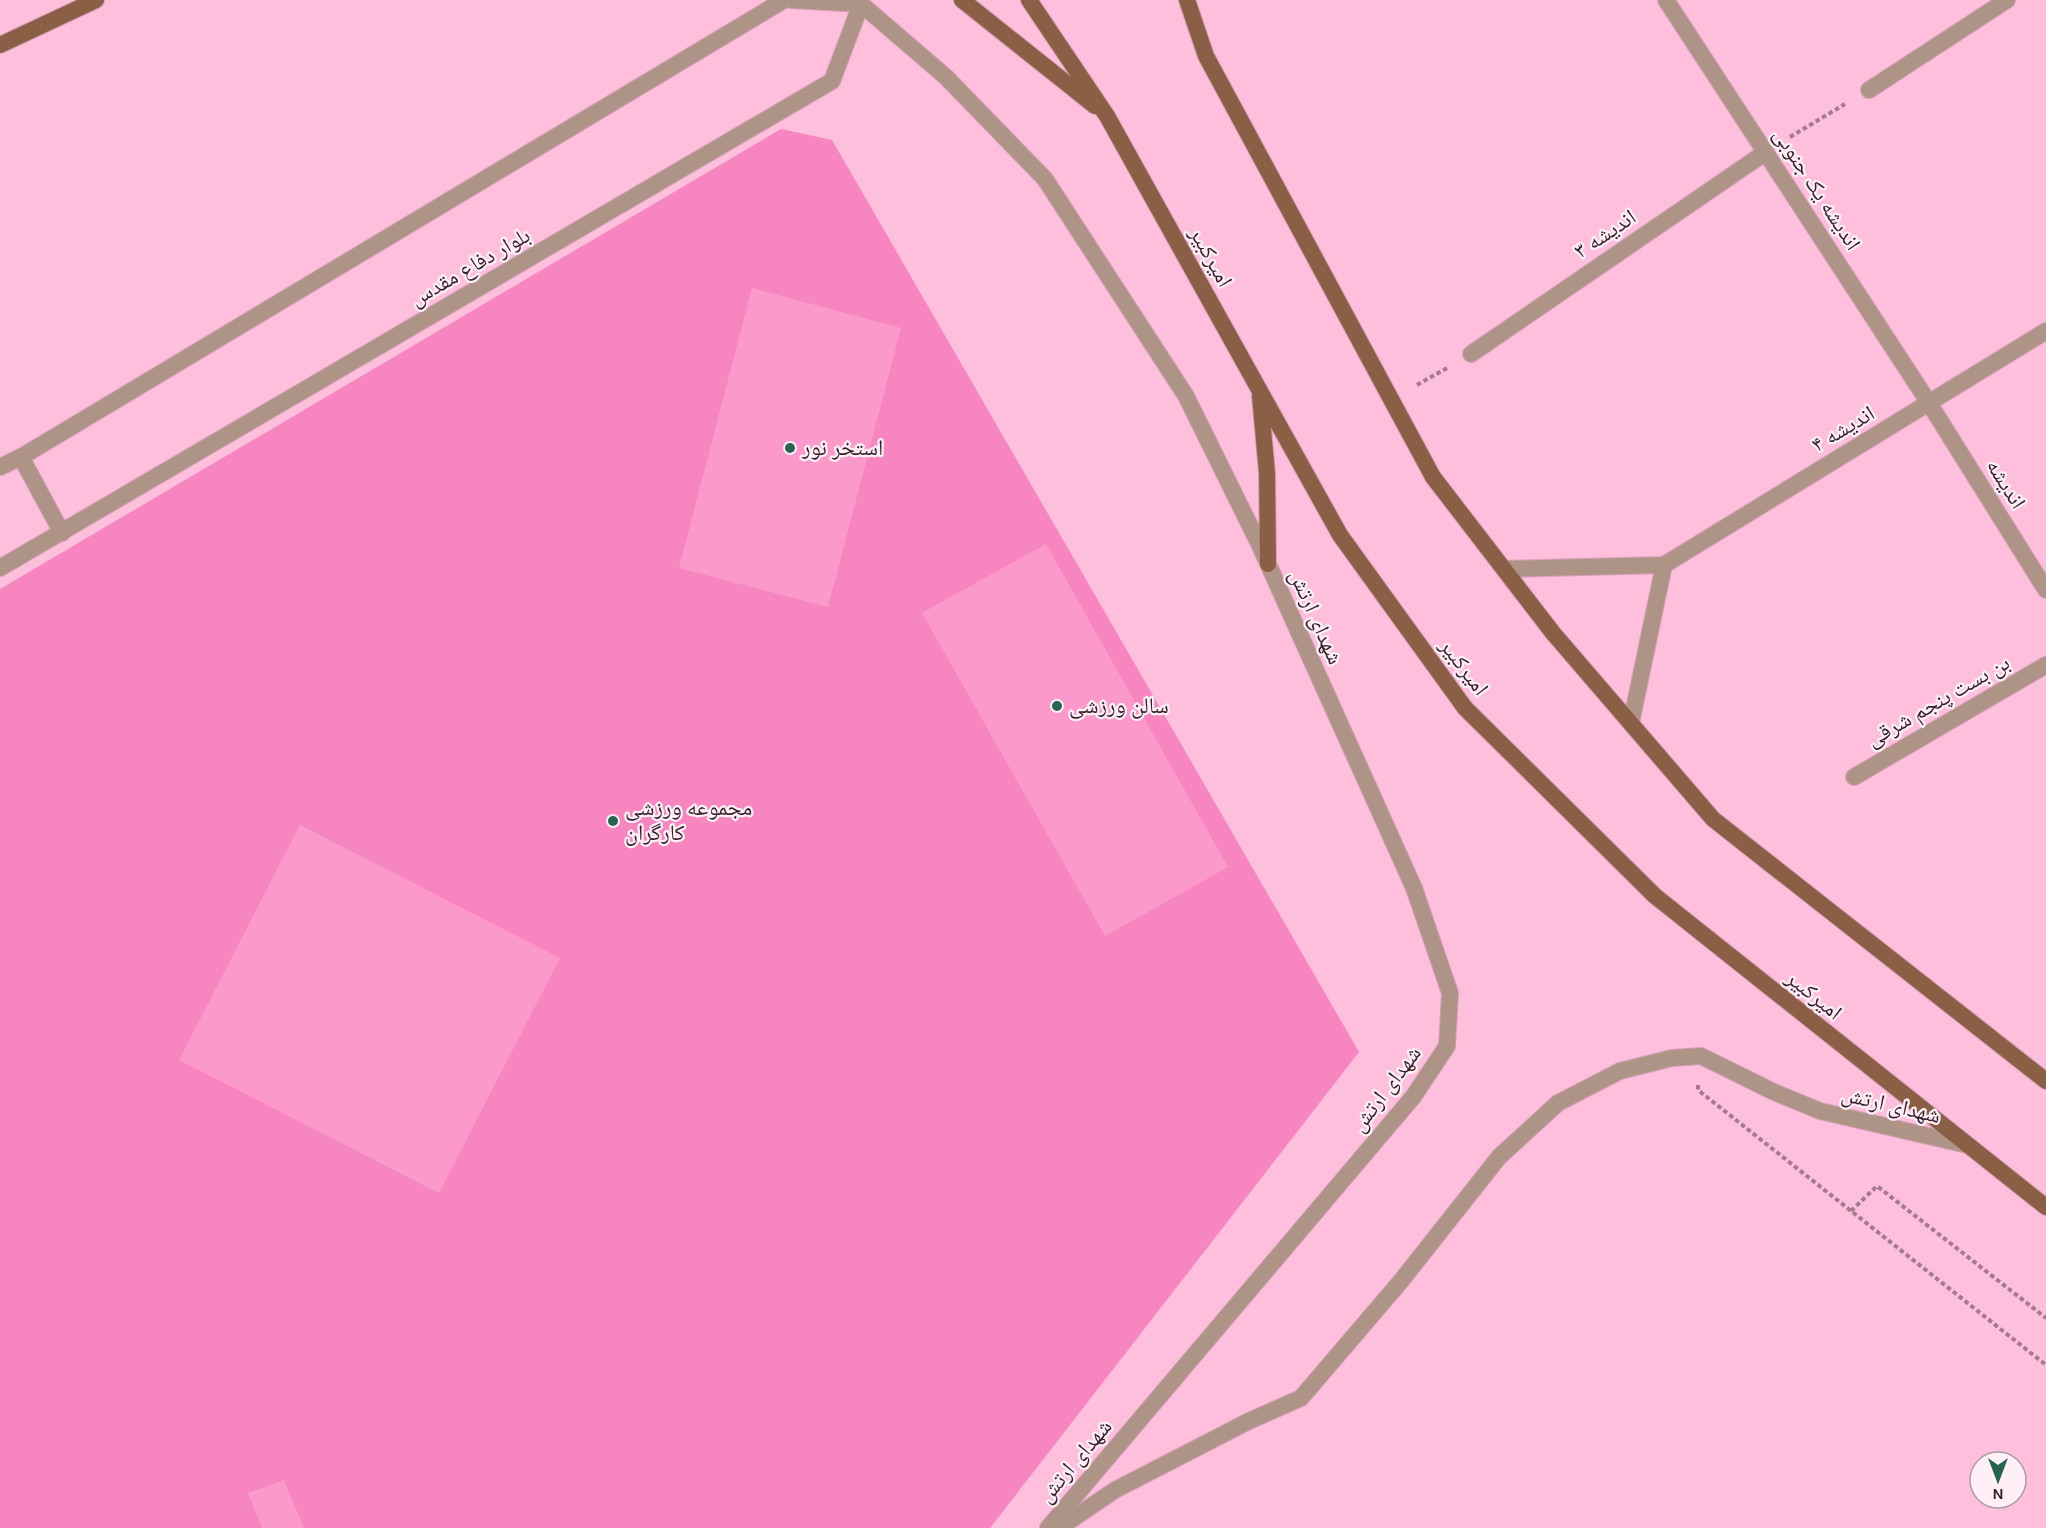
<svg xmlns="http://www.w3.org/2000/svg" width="2046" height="1528" viewBox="0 0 2046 1528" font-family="Karla,'Noto Naskh Arabic',sans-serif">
<rect width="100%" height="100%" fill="#fdbfdc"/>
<!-- green -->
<polygon fill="#f785c0" points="781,129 832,140 1359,1052 990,1528 0,1528 0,589"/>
<!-- building -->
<g fill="#fb9aca">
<polygon points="752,288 901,328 828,607 679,568"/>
<polygon points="1046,544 1228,867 1105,936 922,613"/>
<polygon points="300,825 560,958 439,1193 179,1060"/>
<polygon points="284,1480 304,1528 262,1528 248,1493"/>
</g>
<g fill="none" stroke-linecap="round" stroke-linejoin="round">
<!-- service casing -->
<g stroke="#d59fb8" stroke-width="18">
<polyline id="service" points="1471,354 1766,152"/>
</g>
<!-- minor casing -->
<g stroke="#d59fb8" stroke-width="18">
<g id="minor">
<polyline points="1666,0 1929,403 2046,590"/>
<polyline points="1869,90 2007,0"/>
<polyline points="1504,569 1664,565 2046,331"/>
<polyline points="1631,723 1664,565"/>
<polyline points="1854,777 2046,665"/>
</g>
</g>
<!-- tertiary casing -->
<g stroke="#d59fb8" stroke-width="18">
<g id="tertiary">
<polyline points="861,4 946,77 1045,179 1186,396 1260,546 1414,888 1450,993 1447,1046 1413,1097 1048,1528"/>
<polyline points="21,457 62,533"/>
<polyline points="0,467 21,457 784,0"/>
<polyline points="0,568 832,81 861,4 791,0"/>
<polyline points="1059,1528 1115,1490 1249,1421 1301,1398 1401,1281 1499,1157 1558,1103 1620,1071 1672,1058 1701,1056 1774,1092 1820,1111 1967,1145"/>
</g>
</g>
<!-- primary casing -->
<g stroke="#d59fb8" stroke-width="18">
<g id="primary">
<polyline points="962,0 1095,106"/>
<polyline points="1029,0 1107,116 1340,535 1465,708 1655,896 2046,1207"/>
<polyline points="1187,0 1206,56 1433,477 1553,633 1713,819 2046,1081"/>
<polyline points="0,45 96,0"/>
<polyline points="1260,396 1267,473 1268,564"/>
</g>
</g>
<!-- path -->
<g stroke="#a5798e" stroke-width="4" stroke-dasharray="4.5 3" stroke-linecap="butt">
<polyline points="1790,137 1845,104"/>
<polyline points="1417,385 1447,368"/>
<polyline points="1698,1085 1698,1090 2046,1365"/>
<polyline points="1851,1211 1877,1186 2046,1318"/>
</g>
<!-- service -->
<use href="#service" stroke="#ae9487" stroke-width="16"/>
<!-- minor -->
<use href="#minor" stroke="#ae9487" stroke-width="16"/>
<!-- tertiary -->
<use href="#tertiary" stroke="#ae9487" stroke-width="16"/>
<!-- primary -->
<use href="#primary" stroke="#8b5e46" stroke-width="16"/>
</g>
<!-- markers -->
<g fill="#266450" stroke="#fef0f6" stroke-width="2">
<circle cx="790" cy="448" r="6"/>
<circle cx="1057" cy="706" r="6"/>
<circle cx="613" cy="821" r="6"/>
</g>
<g text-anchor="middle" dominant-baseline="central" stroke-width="4.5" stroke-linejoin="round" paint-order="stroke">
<!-- street labels -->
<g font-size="22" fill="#361f2a" stroke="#fef0f6">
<text transform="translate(1817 189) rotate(57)">اندیشه یک جنوبی</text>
<text transform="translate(1605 234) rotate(-34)">اندیشه ۳</text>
<text transform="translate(1211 257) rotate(61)">امیرکبیر</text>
<text transform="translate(470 267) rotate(-30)">بلوار دفاع مقدس</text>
<text transform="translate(1843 429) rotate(-31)">اندیشه ۴</text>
<text transform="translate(2006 484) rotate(58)">اندیشه</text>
<text transform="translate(1316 617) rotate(66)">شهدای ارتش</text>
<text transform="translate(1464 667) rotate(53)">امیرکبیر</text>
<text transform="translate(1938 701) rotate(-30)">بن بست پنجم شرقی</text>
<text transform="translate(1814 995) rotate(39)">امیرکبیر</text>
<text transform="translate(1386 1089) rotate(-53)">شهدای ارتش</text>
<text transform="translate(1891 1105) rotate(13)">شهدای ارتش</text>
<text transform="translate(1075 1461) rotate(-50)">شهدای ارتش</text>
</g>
<!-- poi labels -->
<g font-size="22" fill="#361f2a" stroke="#fef0f6" text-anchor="start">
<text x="802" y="448">استخر نور</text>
<text x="1069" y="706">سالن ورزشی</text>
<text x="625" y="808">مجموعه ورزشی<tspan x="625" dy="25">کارگران</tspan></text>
</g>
</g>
<!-- north arrow -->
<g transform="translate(1998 1480) rotate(180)"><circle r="28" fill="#fef0f6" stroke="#ae9ca4" stroke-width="1.5"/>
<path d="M0-4.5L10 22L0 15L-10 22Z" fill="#266450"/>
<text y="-9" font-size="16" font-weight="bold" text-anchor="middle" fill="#361f2a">N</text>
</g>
</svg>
